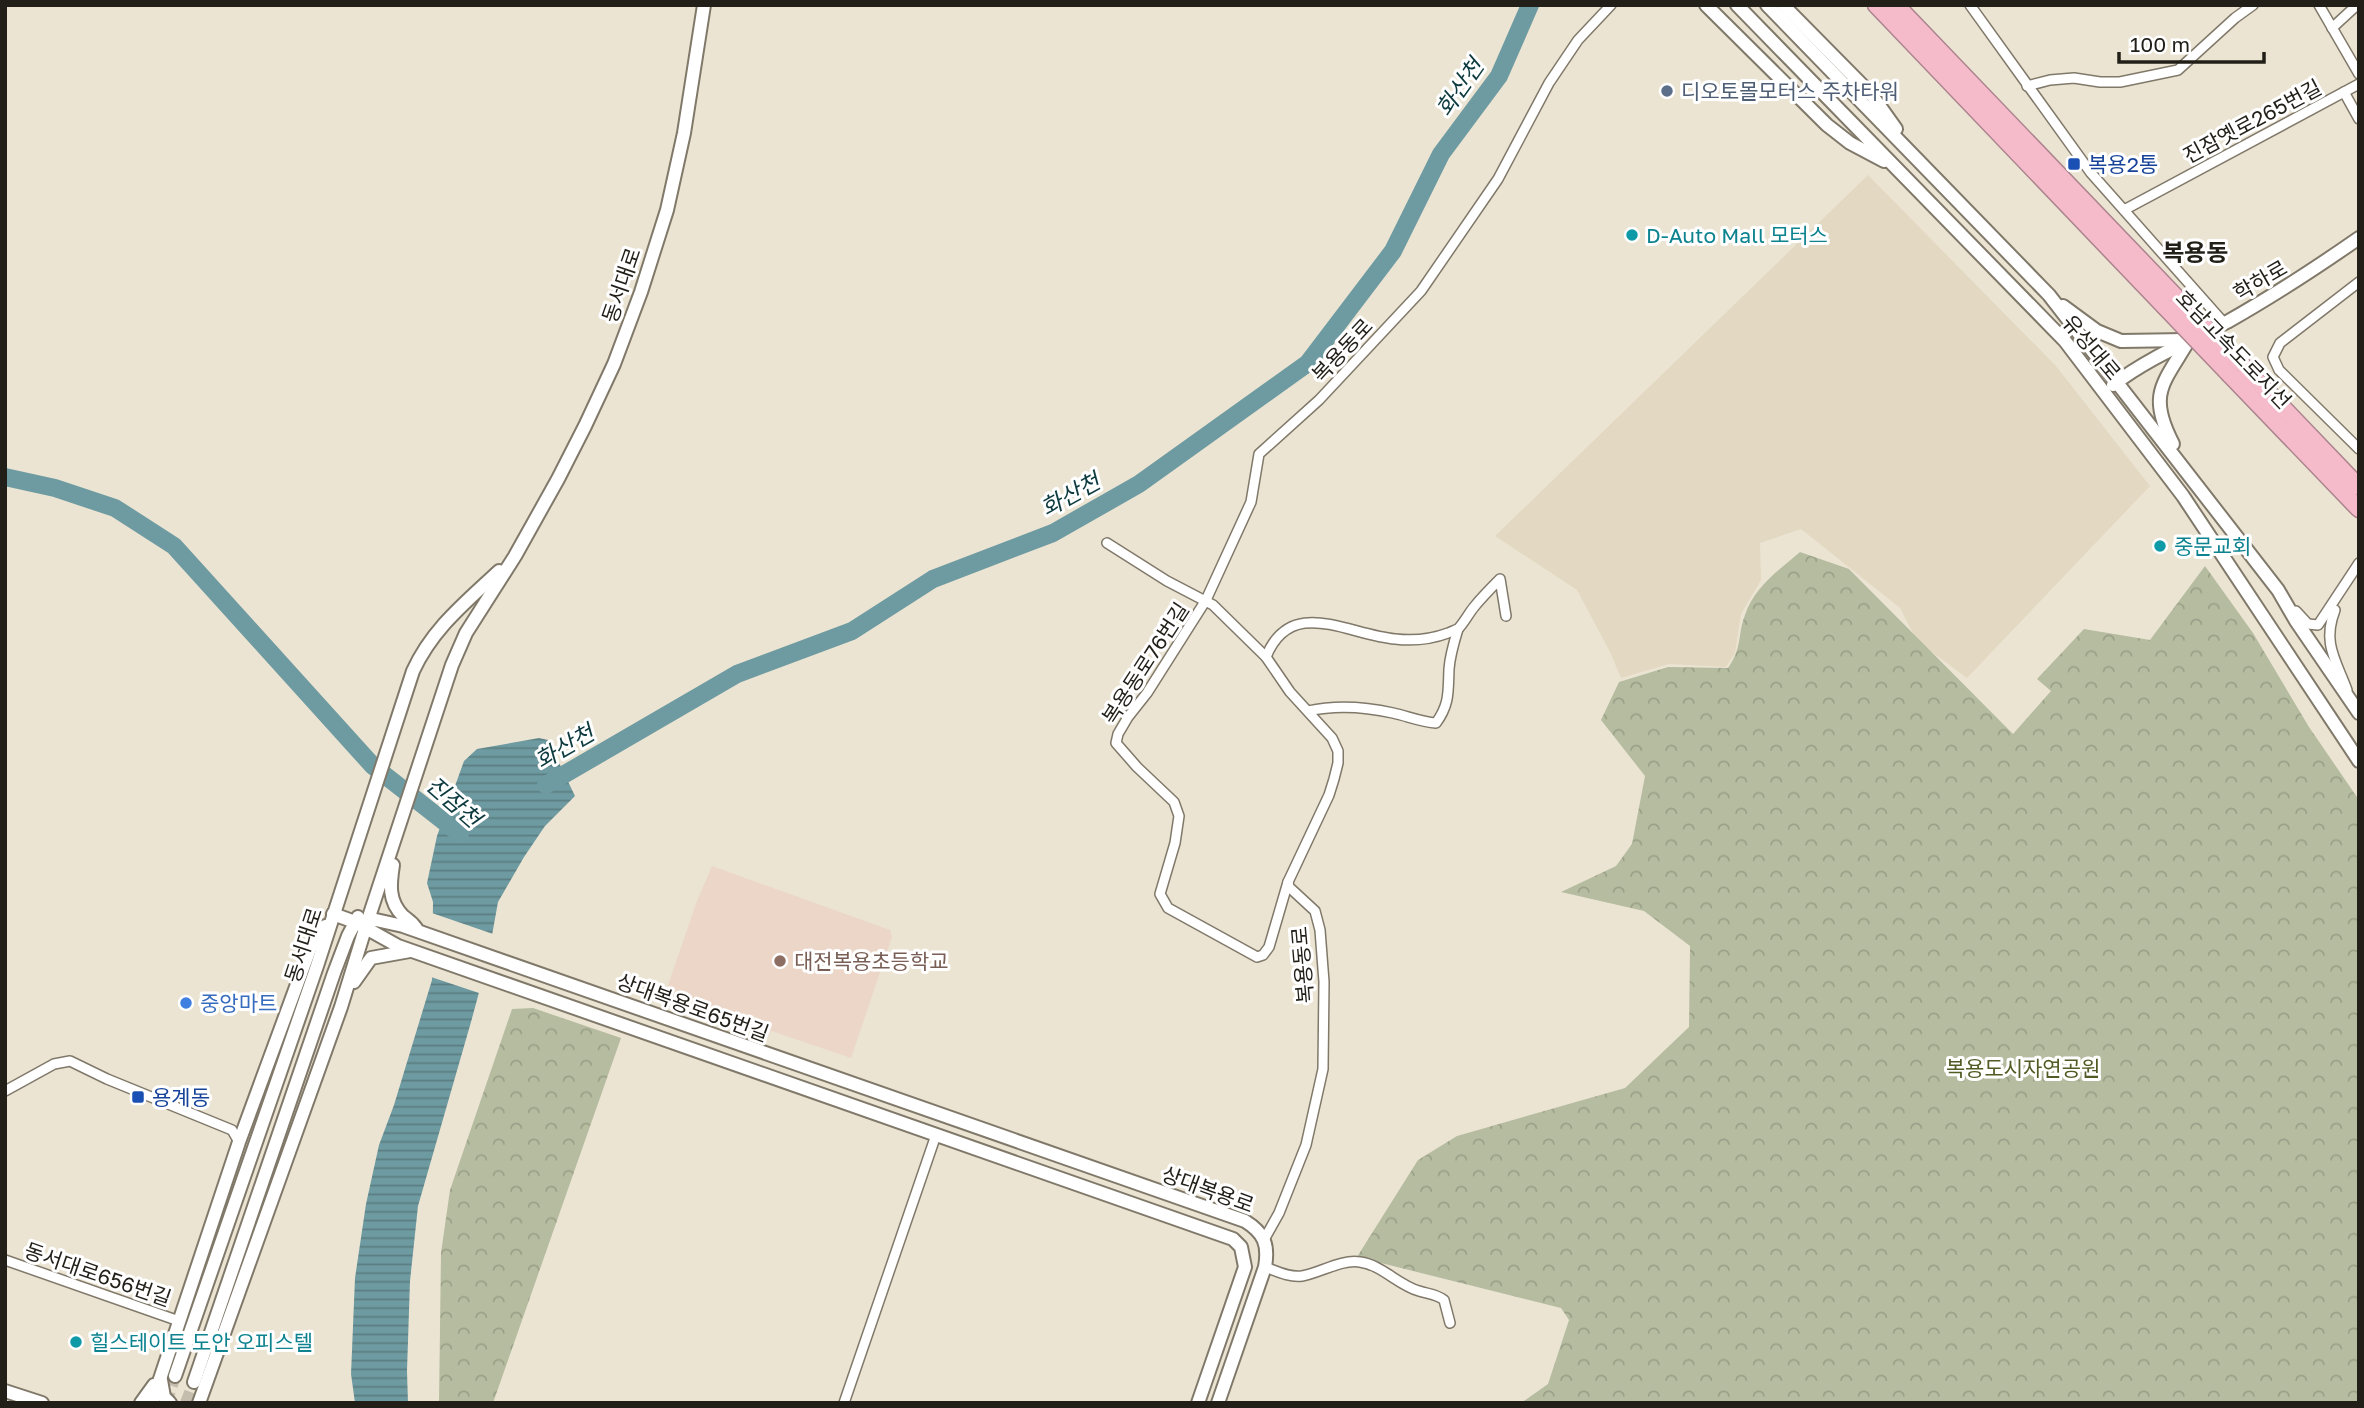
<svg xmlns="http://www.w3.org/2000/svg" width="2364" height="1408" viewBox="0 0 2364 1408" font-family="'Golos Text','Noto Sans KR',sans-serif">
<defs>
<pattern id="park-crowns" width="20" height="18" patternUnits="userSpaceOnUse" patternTransform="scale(1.75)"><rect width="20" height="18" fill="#b5bc9f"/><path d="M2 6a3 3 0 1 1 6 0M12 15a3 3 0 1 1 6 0" fill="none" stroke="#9ba188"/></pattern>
<pattern id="water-rules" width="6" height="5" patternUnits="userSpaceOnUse" patternTransform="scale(1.75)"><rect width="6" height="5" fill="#6e9ba1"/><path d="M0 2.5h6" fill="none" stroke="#5a7e82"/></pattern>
</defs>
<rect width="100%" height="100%" fill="#ece4d3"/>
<!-- built -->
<polygon fill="#e3d8c1" points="1868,175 2056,366 2150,486 1967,678 1917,641 1900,608 1801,529 1760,543 1761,580 1741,614 1735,653 1726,667 1669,664 1621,678 1611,654 1577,590 1495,536"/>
<!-- education -->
<polygon fill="#ebd6c8" points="712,866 890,930 892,937 851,1058 674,998 668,985 697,901"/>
<!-- park -->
<g fill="url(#park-crowns)">
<path d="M1800 552 1849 569 2013 734 2051 691 2037 679 2084 629 2150 640 2205 566 2253 633 2309 727 2359 800V1403H1521L1548 1384 1569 1320 1561 1308 1357 1257 1418 1160 1457 1136 1625 1088 1689 1027 1690 946 1644 911 1561 892 1616 866 1632 844 1645 776 1601 720 1619 682 1668 667 1728 668C1743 646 1737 636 1745 615 1754 587 1779 570 1800 552Z"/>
<polygon points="533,1008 621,1038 493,1403 439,1403 441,1253 450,1190 512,1009"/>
</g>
<!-- water -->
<polygon fill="url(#water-rules)" points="539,738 548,740 575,796 545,826 524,857 498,902 487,963 471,1022 418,1206 410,1281 407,1371 408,1403 355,1403 351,1374 355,1278 366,1204 379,1145 394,1105 432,980 433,902 427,883 437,836 464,761 477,749"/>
<!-- pier -->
<polygon fill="#ece4d3" points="429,912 496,935 482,994 428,976"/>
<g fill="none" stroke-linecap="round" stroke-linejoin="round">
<!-- river -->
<g stroke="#6e9ba1" stroke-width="18">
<polyline points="5,477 55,488 115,508 174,546 373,766 460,834"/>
<polyline points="546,785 737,674 852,631 933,579 1053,533 1139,484 1308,363 1393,251 1441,154 1499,76 1530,5"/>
</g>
<!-- secondary-tunnel -->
<g stroke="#c4bdae" stroke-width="12" stroke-dasharray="12 6" stroke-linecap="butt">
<polyline points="166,1403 175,1376"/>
<polyline points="186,1403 194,1382"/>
</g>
<!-- street casing -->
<g stroke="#80796a" stroke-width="12">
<g id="street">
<polyline points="1970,5 2091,173 2224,323"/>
<polyline points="2319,5 2359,74"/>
<polyline points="2332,28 2357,5"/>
<polyline points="2027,86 2050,80 2074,78 2100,82 2120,82 2178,70 2235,18 2253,5"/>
<polyline points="2344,92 2359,119"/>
<polyline points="2124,210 2359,84"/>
<polyline points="2359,282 2280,343 2273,357 2279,370 2359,449"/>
<polyline points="1107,543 1167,581 1213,605 1266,657 1290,692 1332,738 1338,751 1338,763 1334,779 1329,795 1288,882 1289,887 1315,911 1320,930 1324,982 1323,1069 1306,1145 1279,1213 1265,1238"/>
<path d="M2335 610C2322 643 2336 660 2347 690"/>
<polyline points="2296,611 2308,624 2318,625 2359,563"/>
<path d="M1266 657C1291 595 1348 635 1395 639 1412 641 1432 639 1448 633 1449 633 1457 629 1458 629 1464 623 1469 613 1474 607 1482 597 1491 588 1500 579L1506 616"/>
<path d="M1308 711C1335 705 1366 707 1393 713 1407 716 1421 722 1436 723 1450 704 1448 691 1449 669 1450 655 1454 642 1458 629"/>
<polyline points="1288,882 1269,947 1263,955 1257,957 1168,908 1160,894 1175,843 1179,816 1174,802 1137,767 1116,743 1118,734 1128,717 1147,693 1206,600 1251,502 1259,454 1319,400 1421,291 1498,179 1549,83 1578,40 1611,5"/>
<polyline points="5,1091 54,1064 70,1061 107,1079 232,1130 239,1142"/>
<polyline points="5,1260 179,1321"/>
<path d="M1265 1267C1276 1271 1290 1278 1302 1276 1320 1273 1341 1259 1360 1262 1382 1265 1398 1285 1419 1291 1428 1294 1436 1294 1444 1300L1450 1323"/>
<polyline points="844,1403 936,1135"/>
</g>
</g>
<!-- secondary casing -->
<g stroke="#80796a" stroke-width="16">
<g id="secondary">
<polyline points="1706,5 1827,125 1850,143 1884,161"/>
<polyline points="1737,5 2065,341 2183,496 2359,761"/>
<polyline points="1767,5 2049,295 2278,590 2296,621 2359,713"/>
<polyline points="1783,5 1871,94 1896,129"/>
<polyline points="2063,306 2097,331 2121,341 2185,340"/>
<path d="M2113 385C2148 358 2188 342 2227 322 2273 296 2316 268 2359 238"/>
<path d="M2173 444C2147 394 2163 384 2189 340"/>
<path d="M393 865C390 884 388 901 403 916 408 920 412 922 416 928"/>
<polyline points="333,914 355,922 398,946 1233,1239 1241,1247 1245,1267 1198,1403"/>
<path d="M355 922 376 920 403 926 1245 1221C1264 1233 1269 1244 1265 1267L1218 1403"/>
<polyline points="354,982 371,958 410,951"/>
<path d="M175 1376 317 966 413 671C433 628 465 603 499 571"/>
<polyline points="161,1380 164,1397 170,1403"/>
<polyline points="194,1382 334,973 348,936 358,917"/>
<polyline points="5,1391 42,1403"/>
<polyline points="141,1403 154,1385"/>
<polyline points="152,1403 239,1142 310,949 325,926"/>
<polyline points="199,1403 341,1007 365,929 452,665 466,633 515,556 558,479 585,426 614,364 641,292 667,210 684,133 704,5"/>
</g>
</g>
<!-- highway casing -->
<g stroke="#ab848d" stroke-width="19">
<g id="highway">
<polyline points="1876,5 2164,306"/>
<polyline points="1896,5 2178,299"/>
<polyline points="2243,366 2359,487"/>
<polyline points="2230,375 2359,509"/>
</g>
</g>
<!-- street -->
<use href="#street" stroke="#fff" stroke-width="9"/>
<!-- secondary -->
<use href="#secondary" stroke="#fff" stroke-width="12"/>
<!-- highway -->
<use href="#highway" stroke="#f5bbcb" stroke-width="16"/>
<!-- highway-bridge casing -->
<g stroke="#ab848d" stroke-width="19" stroke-linecap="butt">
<g id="highway-bridge">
<polyline points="2178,299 2243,366"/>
<polyline points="2164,306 2230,375"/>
</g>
</g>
<!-- highway-bridge -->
<use href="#highway-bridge" stroke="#f5bbcb" stroke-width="16"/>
</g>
<!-- markers -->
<circle fill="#5c6f8a" stroke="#fff" stroke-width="2.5" cx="1667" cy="91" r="7"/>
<g fill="#1a4fb4" stroke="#fff" stroke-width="2.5">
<rect x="2067" y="157" width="14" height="14" rx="3.5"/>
<rect x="131" y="1090" width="14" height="14" rx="3.5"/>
</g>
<g fill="#0f9aa8" stroke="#fff" stroke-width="2.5">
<circle cx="1632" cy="235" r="7"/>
<circle cx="2160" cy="546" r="7"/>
<circle cx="76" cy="1342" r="7"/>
</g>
<circle fill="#8d6e63" stroke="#fff" stroke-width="2.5" cx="780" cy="961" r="7"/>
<circle fill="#3f7fe0" stroke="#fff" stroke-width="2.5" cx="186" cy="1003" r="7"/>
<g text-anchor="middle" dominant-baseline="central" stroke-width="6" stroke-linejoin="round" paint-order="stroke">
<!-- service labels -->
<g font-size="21" fill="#4e5e75" stroke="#fff" text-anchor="start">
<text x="1681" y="91">디오토몰모터스 주차타워</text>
</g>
<!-- street labels -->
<g font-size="21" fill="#221f19" stroke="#fff">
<text transform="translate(2252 121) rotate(-28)">진잠옛로265번길</text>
<text transform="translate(2260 280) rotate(-30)">학하로</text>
<text transform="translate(621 285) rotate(-71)">동서대로</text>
<text transform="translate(2092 347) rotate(50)">유성대로</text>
<text transform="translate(2234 349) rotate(46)">호남고속도로지선</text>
<text transform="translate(1342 350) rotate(-47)">복용동로</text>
<text transform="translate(1145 663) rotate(-57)">복용동로76번길</text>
<text transform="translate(303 945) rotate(-72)">동서대로</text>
<text transform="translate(1302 965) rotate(-95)">복용동로</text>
<text transform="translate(693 1007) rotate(20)">상대복용로65번길</text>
<text transform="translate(1208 1189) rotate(20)">상대복용로</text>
<text transform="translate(98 1274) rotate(19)">동서대로656번길</text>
</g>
<!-- transit labels -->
<g font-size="21" fill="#164399" stroke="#fff" text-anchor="start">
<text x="2088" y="164">복용2통</text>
<text x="152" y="1097">용계동</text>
</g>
<!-- culture labels -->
<g font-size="21" fill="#0d838f" stroke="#fff" text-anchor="start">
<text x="1646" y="235">D-Auto Mall 모터스</text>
<text x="2174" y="546">중문교회</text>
<text x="90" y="1342">힐스테이트 도안 오피스텔</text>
</g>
<!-- education labels -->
<g font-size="21" fill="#785e54" stroke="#fff" text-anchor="start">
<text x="794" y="961">대전복용초등학교</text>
</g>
<!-- shop labels -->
<g font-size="21" fill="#366cbe" stroke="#fff" text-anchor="start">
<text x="200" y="1003">중앙마트</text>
</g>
<!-- park labels -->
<g font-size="21" fill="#525b23" stroke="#fff">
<text x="2023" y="1068">복용도시자연공원</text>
</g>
<!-- water labels -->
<g font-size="23" font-style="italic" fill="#0d3a3f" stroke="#fff">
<text transform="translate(1459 87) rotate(-55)">화산천</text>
<text transform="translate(1070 494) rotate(-29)">화산천</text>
<text transform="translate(564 746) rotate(-30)">화산천</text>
<text transform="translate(454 801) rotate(41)">진잠천</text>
</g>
<!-- quarter labels -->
<g font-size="24" font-weight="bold" fill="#221f19" stroke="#fff">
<text x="2195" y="251">복용동</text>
</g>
</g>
<!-- border -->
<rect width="2364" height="1408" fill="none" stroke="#221f19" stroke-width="14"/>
<!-- scale -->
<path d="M2119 52v10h145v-10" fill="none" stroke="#221f19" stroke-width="3.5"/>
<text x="2130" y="52" font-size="21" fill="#221f19" stroke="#ffffff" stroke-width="5" paint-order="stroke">100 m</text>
</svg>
